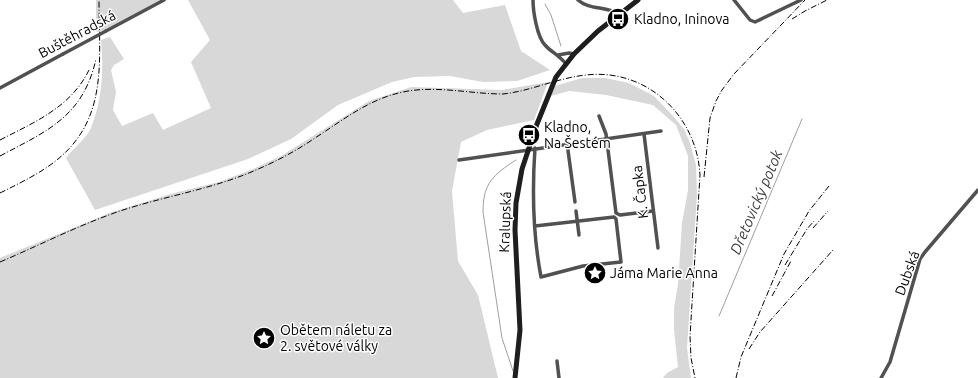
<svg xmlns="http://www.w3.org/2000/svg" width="978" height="378" viewBox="0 0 978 378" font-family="Ubuntu,sans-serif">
<rect width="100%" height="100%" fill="#fff"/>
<!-- green -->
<g fill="#d8d8d8">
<polygon points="96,0 160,0 102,31 96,32"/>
<path d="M188 0H453L463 13 505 5 521 51 550 70 517 81 483 82 450 76 414 77 392 82 338 105 291 139 248 159 95 210 66 158C72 150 85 139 90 130 102 102 104 70 101 40L110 37 124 59 114 65 111 70 116 92 113 110 122 126 153 113 163 130 211 108 191 62 210 40Z"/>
<polygon points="582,78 605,78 629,83 654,96 673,116 684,129 690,143 696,165 697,195 687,348 691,378 663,378 667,373 678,367 674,330 674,308 678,284 682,223 688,190 688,156 676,125 653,105 606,95 569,91 551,96 555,86"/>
<polygon points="548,82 534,120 487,130 461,142 452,191 458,261 478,295 498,378 0,378 0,258 112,212 174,193 219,182 253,169 281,156 369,101 411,87 502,90"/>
</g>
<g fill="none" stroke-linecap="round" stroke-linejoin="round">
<!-- stream -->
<g stroke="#9f9f9f" stroke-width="1">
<polyline points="545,4 551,15 561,46"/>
<polyline points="719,316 802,119"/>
<path d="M513 371 502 338 483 212C483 183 493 175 516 160"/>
</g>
<!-- street -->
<g stroke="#515151" stroke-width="3.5">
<path d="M533 0C533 11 537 37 545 45 551 52 559 55 566 64"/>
<path d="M578 0C589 10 606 6 619 14"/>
<polyline points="734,0 750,20 755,22 801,0"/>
<polyline points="106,31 164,0"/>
<polyline points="558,55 569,53 574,54"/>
<polyline points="0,88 63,54"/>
<polyline points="599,116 606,134 616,213 620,215 653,211"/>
<polyline points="644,134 658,248"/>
<polyline points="567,143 575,202"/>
<polyline points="459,160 661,131"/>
<polyline points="576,211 579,235"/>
<path d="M535 226 614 217 616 219 621 262 583 266 541 277C533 235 532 191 535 148"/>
<polyline points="557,361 559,378"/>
<polyline points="881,378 890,362 920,259 925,252 978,190"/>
</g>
<!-- secondary -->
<polyline stroke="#1e1e1e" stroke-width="5" points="515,378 520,330 515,230 516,203 522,169 537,124 556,77 574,54 598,31 638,0"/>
<!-- rail -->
<g stroke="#000" stroke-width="1" stroke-dasharray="6 2 1 2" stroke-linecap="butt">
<polyline points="792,19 805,11 827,0"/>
<path d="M0 140C35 122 71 107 89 70"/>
<path d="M0 156C47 131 83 117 96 59"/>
<polyline points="704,177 710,118 716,101 722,90 734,74 805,0"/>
<path d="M0 193C18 184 37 175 53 163 109 121 99 62 99 0"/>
<polyline points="813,228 828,211"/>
<path d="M0 262C40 245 79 225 120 211 165 196 213 189 256 170 277 161 296 151 315 138 343 120 369 99 403 92 436 85 470 94 503 94 531 91 557 78 586 75 647 68 697 116 700 175L690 336 691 358 695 378"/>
<polyline points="785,265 807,229 814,221"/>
<polyline points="772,296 791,261"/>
<polyline points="749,349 760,332 833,250"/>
<polyline points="736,378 741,357 784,254 809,211 829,186"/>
</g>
<!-- street-bridge -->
<polyline stroke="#515151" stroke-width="3.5" points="63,54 106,31"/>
</g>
<!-- icons -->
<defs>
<g id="bus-disc" transform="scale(1.15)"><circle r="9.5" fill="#000" stroke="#fff"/><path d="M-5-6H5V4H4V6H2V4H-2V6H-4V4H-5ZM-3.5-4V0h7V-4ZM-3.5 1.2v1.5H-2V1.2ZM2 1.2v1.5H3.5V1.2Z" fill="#fff"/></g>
<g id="sight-disc" transform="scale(1.15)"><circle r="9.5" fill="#000" stroke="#fff"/><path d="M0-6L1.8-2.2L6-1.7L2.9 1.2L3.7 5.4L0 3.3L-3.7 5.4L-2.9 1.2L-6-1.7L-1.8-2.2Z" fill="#fff"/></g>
</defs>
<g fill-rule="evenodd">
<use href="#bus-disc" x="618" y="19"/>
<use href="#bus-disc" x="529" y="135"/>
<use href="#sight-disc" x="595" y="273"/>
<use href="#sight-disc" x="264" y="338"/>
</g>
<g text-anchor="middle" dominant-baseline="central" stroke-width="3" stroke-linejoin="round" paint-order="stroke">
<!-- poi labels -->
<g font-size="14" fill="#000" stroke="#fff" text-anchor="start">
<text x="634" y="19">Kladno, Ininova</text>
<text x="544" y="127">Kladno,<tspan x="544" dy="16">Na Šestém</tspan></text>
<text x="610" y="273">Jáma Marie Anna</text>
<text x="280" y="330">Obětem náletu za<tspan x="280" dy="16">2. světové války</tspan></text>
</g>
<!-- street labels -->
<g font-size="14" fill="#000" stroke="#fff">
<text transform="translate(77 34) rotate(-28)">Buštěhradská</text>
<text transform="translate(640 192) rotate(-97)">K. Čapka</text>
<text transform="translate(505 222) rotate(-88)">Kralupská</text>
<text transform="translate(907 273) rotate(-70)">Dubská</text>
</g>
<!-- water labels -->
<g font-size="15" font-style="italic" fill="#404040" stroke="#fff">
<text transform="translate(756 202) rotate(-67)">Dřetovický potok</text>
</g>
</g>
</svg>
